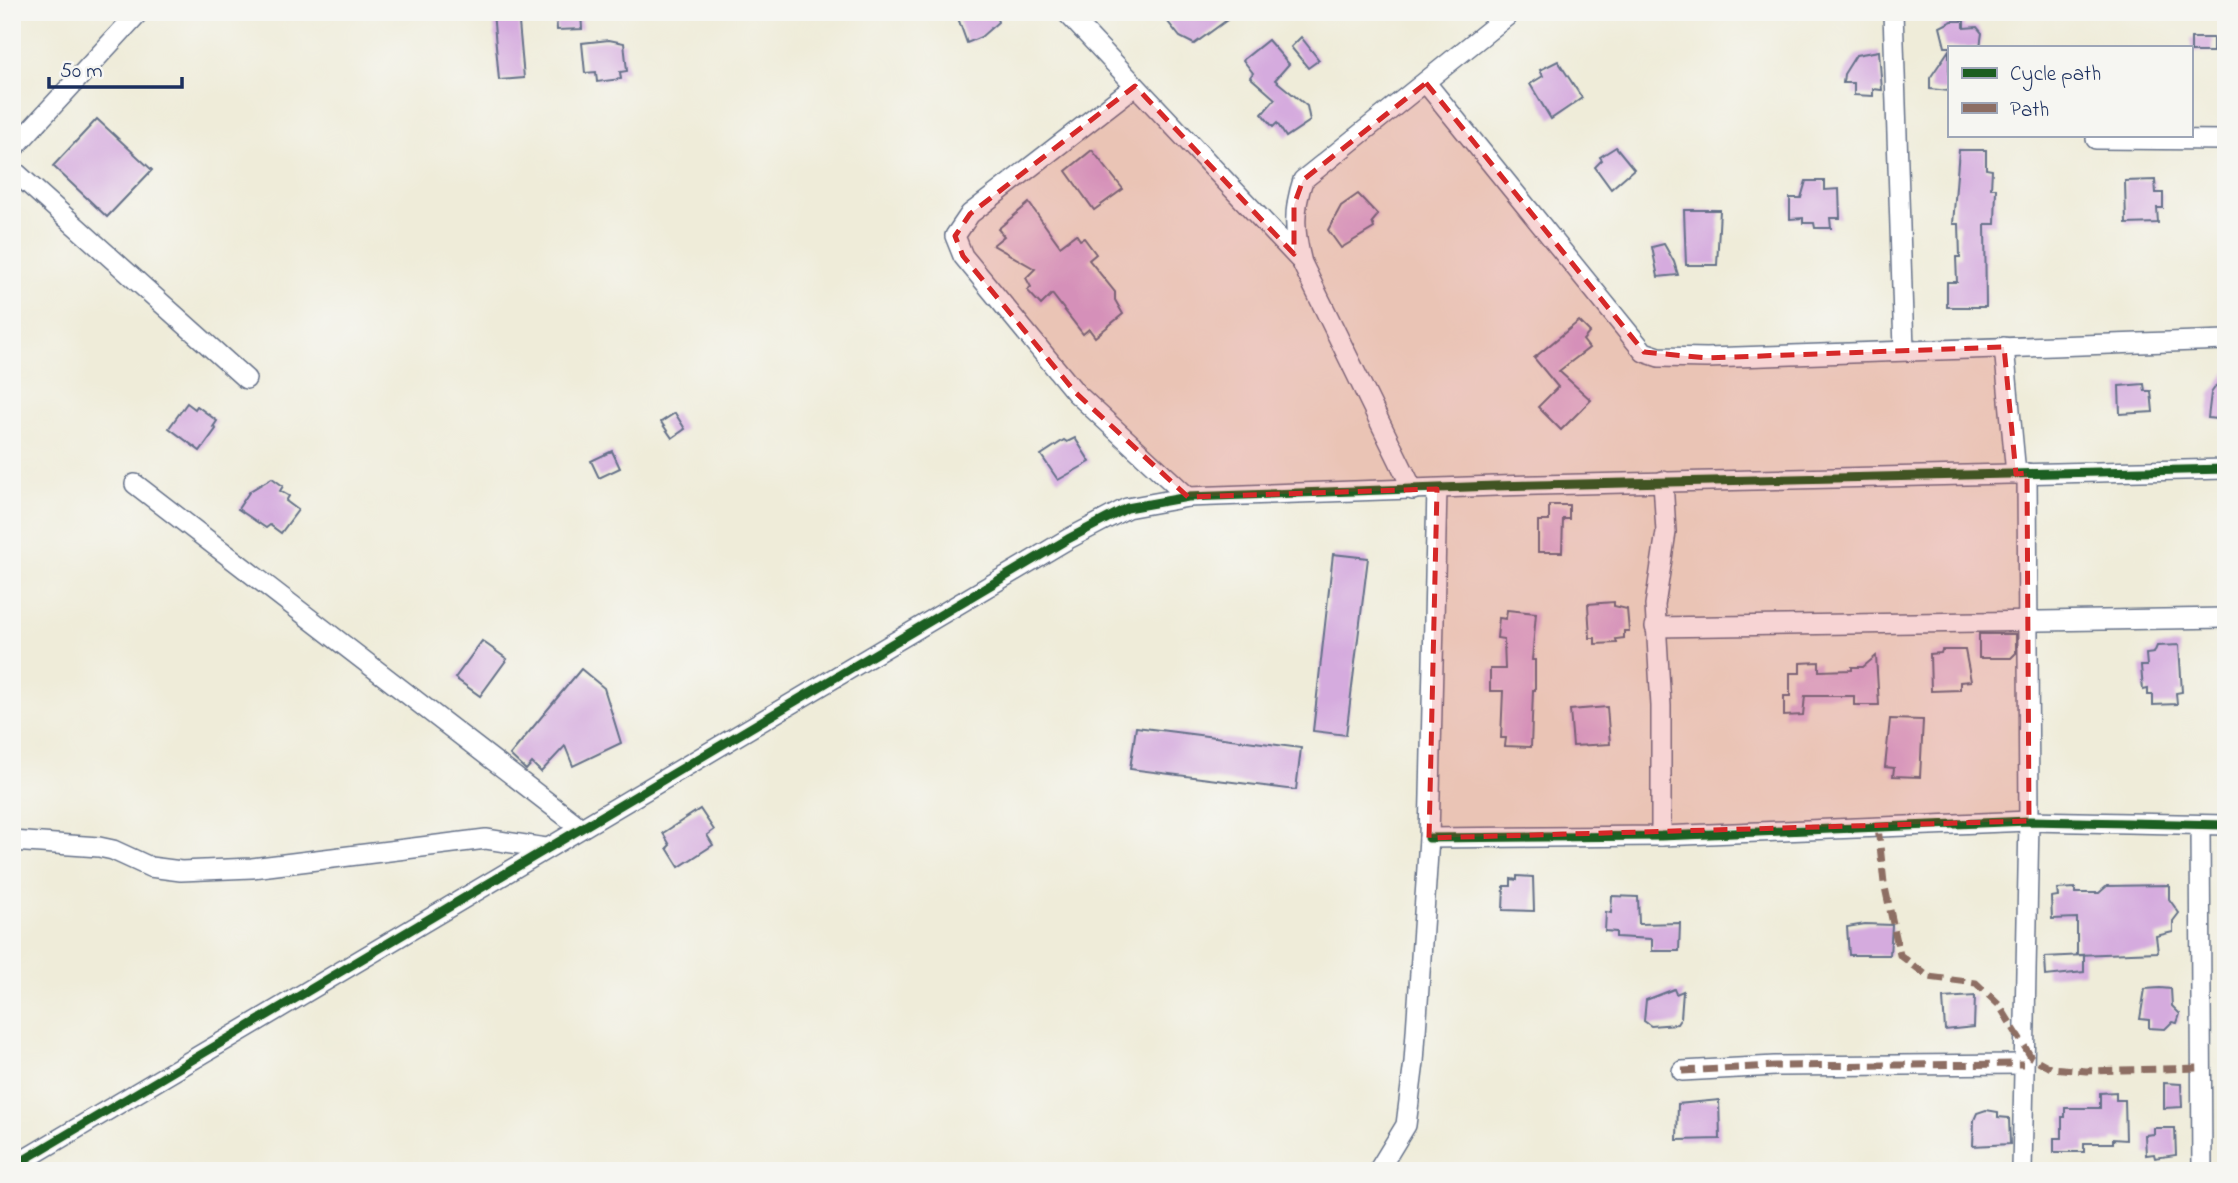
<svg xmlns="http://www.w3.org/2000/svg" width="2238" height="1183" viewBox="0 0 2238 1183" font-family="'Indie Flower',sans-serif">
<rect width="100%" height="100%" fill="#f6f6f2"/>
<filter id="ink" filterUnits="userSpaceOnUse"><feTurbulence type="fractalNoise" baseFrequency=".0143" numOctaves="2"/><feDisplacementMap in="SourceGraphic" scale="14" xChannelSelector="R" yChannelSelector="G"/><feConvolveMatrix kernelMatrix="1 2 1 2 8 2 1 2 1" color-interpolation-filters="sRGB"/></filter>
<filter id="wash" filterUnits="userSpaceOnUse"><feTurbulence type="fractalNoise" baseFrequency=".00686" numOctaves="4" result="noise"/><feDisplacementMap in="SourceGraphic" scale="28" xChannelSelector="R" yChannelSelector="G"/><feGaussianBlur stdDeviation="1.57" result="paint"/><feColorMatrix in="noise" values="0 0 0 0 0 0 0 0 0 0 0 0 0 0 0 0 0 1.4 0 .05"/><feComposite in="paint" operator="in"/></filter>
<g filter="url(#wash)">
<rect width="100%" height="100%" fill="#efecd9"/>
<g id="blocks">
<!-- building -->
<g fill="#d5abde">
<polygon points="493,12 518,12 524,78 499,80"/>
<polygon points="556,12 581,12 582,29 557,30"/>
<polygon points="965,12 995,12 998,22 981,37 967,43 958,18"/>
<polygon points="1160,12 1238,12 1194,44 1180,37"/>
<polygon points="1952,21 1964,21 1964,28 1977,27 1982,33 1980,47 1945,47 1940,27"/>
<polygon points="1301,37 1319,60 1308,68 1291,47"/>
<rect x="2191" y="38" width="22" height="14"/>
<polygon points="609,40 624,43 627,71 620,72 621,79 597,82 596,72 585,73 582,43"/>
<polygon points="1268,40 1289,64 1275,80 1307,106 1310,121 1286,137 1277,123 1273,127 1262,114 1275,99 1250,77 1253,73 1243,60"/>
<polygon points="1949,50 1949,91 1930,89 1930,78"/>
<polygon points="1879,51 1882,90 1873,89 1873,96 1854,95 1854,83 1843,83 1844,74 1856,55"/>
<polygon points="1558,61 1582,98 1551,119 1530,84 1543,76 1540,70"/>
<polygon points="97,119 152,170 107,217 53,166"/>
<polygon points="1616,147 1634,169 1611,189 1595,167 1602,160 1600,157"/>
<polygon points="1092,150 1123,189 1094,210 1066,171"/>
<polygon points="1959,150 1986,150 1986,169 1992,170 1991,188 1996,188 1995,224 1985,224 1986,307 1947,307 1947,282 1957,282 1956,257 1960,257 1959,224 1953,224"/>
<polygon points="2155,180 2156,193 2163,193 2163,208 2157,208 2158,223 2126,224 2125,181"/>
<polygon points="1806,181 1825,181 1825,190 1839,189 1840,218 1830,218 1831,228 1815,228 1814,223 1803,223 1803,218 1790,219 1790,198 1801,198"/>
<polygon points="1358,194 1378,215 1372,222 1374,228 1341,248 1328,230 1341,206"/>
<polygon points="1029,203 1060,246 1076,234 1080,240 1084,238 1096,254 1089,260 1115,292 1115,300 1123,314 1095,337 1089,329 1083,334 1052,294 1041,305 1027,290 1031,287 1026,278 1035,269 993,245 1004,236 998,229"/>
<polygon points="1684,210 1720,210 1717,265 1686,265"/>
<polygon points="1664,244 1674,262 1678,275 1658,277 1652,247"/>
<polygon points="1579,321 1590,332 1583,340 1589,348 1559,371 1591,400 1561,430 1538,407 1558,387 1534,358"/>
<polygon points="2226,372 2226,420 2208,418 2211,393"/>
<polygon points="2144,384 2145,391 2151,391 2153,412 2120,414 2119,386"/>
<polygon points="187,403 195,409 197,406 217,421 213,427 216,429 200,451 169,428"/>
<polygon points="675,413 685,429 672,438 661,422"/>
<polygon points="1075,438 1090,462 1058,480 1041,455 1064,440 1067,442"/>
<polygon points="612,451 620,468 599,478 591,461"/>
<polygon points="272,478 283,486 280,491 289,496 286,501 298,510 281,533 270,525 266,528 238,509 250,491"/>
<polygon points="1549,505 1569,505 1569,519 1563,519 1562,552 1538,552 1538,521 1549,521"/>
<polygon points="1333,554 1368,558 1346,735 1313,731"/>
<polygon points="1614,602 1614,606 1627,609 1629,631 1624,631 1624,638 1616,639 1617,643 1595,644 1595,638 1590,638 1588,604"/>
<polygon points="1507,610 1536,613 1532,660 1535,660 1535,690 1533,690 1531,747 1505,746 1506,738 1501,738 1503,691 1490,691 1490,669 1505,669 1504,639 1497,638 1499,618 1506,619"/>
<polygon points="1979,634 2016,634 2016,653 2011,658 1979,658"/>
<polygon points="482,641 507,659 480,696 455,678"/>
<polygon points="2179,645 2182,692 2176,693 2177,704 2153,705 2153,695 2148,695 2148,689 2143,690 2141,666 2147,666 2146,654 2154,653 2157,646"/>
<polygon points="1942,650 1965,650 1971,681 1960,682 1960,690 1931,691 1930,654 1941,653"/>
<polygon points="1876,656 1879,705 1854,705 1854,696 1805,696 1803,715 1784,716 1784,696 1790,696 1790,673 1800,673 1800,663 1819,662 1819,671 1852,670 1852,667 1863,667"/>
<polygon points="581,669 604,688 621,743 573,766 565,746 541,772 532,763 526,770 510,755"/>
<polygon points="1607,707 1610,744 1573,746 1570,710"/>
<polygon points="1890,719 1923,720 1920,777 1893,776 1894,768 1885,767"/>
<polygon points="1136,727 1301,748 1296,790 1130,769"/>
<polygon points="700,809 714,830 707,835 713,845 679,867 667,848 670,845 663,833"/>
<polygon points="1517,876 1533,877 1534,911 1503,910 1504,886 1511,886 1511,879 1517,880"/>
<polygon points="2169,885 2169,899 2179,913 2173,921 2173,932 2156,936 2158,952 2077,955 2077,918 2052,919 2051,897 2058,896 2057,889 2075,888 2075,893 2099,893 2107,886"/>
<polygon points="1612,896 1638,897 1639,924 1680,923 1679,951 1652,951 1652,939 1616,937 1616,932 1605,931 1606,912 1611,913"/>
<polygon points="1865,924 1892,925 1890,955 1849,955 1847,927"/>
<polygon points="2084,955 2084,972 2046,976 2045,957"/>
<polygon points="2160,988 2171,989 2172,1006 2180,1014 2177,1023 2172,1022 2165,1029 2149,1028 2149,1020 2140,1019 2145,989"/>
<polygon points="1674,989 1676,994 1683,991 1681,1018 1677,1024 1651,1026 1644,1021 1646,1000"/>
<polygon points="1975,996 1974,1027 1945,1030 1943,998"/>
<polygon points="2164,1083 2181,1084 2182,1107 2164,1108"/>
<polygon points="2116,1092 2116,1100 2125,1100 2126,1140 2113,1139 2113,1143 2084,1143 2084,1152 2054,1152 2054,1138 2062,1138 2062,1117 2065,1117 2065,1108 2100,1108 2100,1093"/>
<polygon points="1719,1100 1720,1139 1677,1140 1678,1104"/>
<polygon points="1986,1110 1998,1112 1998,1117 2009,1118 2010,1144 1973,1146 1974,1120 1977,1113"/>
<polygon points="2154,1128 2175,1128 2176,1155 2155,1158 2154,1154 2146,1155 2145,1135 2154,1134"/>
</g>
</g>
</g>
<g filter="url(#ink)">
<use href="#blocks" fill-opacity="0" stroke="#657189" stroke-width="2"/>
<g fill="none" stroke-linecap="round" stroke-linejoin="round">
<!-- minor casing -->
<g stroke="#657189" stroke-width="22">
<g id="minor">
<polyline points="1066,12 1299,259"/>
<polyline points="1893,12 1904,349"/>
<polyline points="1426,83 1644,352 1659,357 1707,358 2226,340"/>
<polyline points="1135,86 970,214 955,236 963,256 1076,393 1188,497"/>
<polyline points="2096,139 2226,140"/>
<polyline points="12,150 139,12"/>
<polyline points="12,169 246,379"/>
<polyline points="2004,347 2016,474"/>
<polyline points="135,484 581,828"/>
<path d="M1413 490 1302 263C1294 232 1293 210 1303 180L1512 12"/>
<polyline points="1655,627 2226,618"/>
<polyline points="2200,826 2202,1171"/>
<polyline points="1661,836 1661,706 1655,605 1666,532 1663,481"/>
<polyline points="1429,838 1661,836 2029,821 2226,825"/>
<polyline points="12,841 99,847 113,850 150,867 181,871 252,868 486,839 546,848"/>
<polyline points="1682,1071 1775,1066 2023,1064"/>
<polyline points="12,1167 1068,539 1127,508 1188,497 1496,486 2226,469"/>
<polyline points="1378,1171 1406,1125 1414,1062 1429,838 1437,489"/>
<polyline points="2022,1171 2029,821 2027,473"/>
</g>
</g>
<!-- minor -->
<use href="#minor" stroke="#fff" stroke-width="19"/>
<!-- quiet -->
<g stroke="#8d6e63" stroke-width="7" stroke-dasharray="14 7" stroke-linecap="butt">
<polyline points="1878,827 1884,883 1900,955 1929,977 1976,983 1999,1005 2031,1057 2051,1068 2086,1071 2200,1068"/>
<polyline points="1682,1071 1775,1066 2023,1064"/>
</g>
<!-- cycleway casing -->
<g stroke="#f6f6f2" stroke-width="13">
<g id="cycleway">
<polyline points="1429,838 1661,836 2029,821 2226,825"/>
<polyline points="12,1167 1068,539 1127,508 1188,497 1496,486 2226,469"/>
</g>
</g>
<!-- cycleway -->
<use href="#cycleway" stroke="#1b5e20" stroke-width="9"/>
</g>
</g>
<!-- marked area -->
<path fill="#d62828" fill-opacity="0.2" stroke="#d62828" stroke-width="5" stroke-dasharray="14 9" stroke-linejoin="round" d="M1426 83 1644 352 1707 358 2004 347 2016 474 2027 473 2029 821 1429 838 1437 489 1188 497 1076 393 963 256 955 236 970 214 1135 86 1294 254V205L1303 180Z"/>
<!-- margin -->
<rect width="2238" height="1183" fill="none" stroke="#f6f6f2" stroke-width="42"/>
<!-- legend -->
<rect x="1948" y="46" width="245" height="91" fill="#f6f6f2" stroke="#9ea6b7" stroke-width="2"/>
<rect x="1962" y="68" width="35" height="10" fill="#1b5e20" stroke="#9ea6b7" stroke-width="2"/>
<text x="2010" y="80" font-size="21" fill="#1b2f5e">Cycle path</text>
<rect x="1962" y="103" width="35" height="10" fill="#8d6e63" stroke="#9ea6b7" stroke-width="2"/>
<text x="2010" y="116" font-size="21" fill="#1b2f5e">Path</text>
<!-- scale -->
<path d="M49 77v10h133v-10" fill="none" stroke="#1b2f5e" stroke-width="3.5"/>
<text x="60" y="77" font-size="21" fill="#1b2f5e" stroke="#f6f6f2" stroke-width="5" paint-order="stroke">50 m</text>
</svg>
